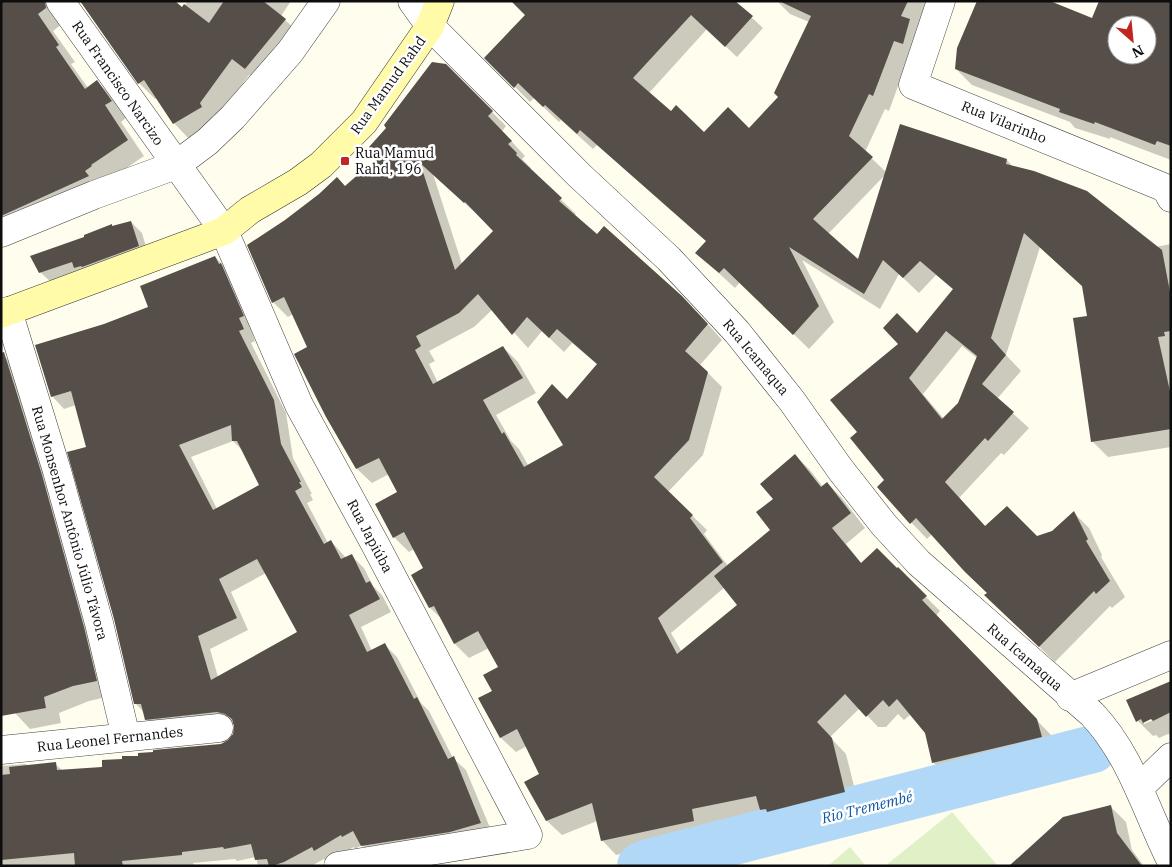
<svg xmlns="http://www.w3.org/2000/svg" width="1172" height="867" viewBox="0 0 1172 867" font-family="'IBM Plex Serif',serif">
<rect width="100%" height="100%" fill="#fffded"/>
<!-- pitch -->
<g fill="#e0f1c8">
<polygon points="952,812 998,866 885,866"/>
<polygon points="850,847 866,866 828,866"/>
</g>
<!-- shadow -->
<g fill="#0003" fill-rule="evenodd">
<polygon points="1,1 76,1 62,24 53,31 75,62 71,64 88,88 97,82 114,98 127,117 121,122 144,156 106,182 1,238"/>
<polygon points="76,1 155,1 182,9 188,1 291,1 281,16 302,36 262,84 249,75 215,120 190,140 174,123 157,98 155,99 139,83 83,4"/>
<path d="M734 1 763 28 737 57 707 29 649 93 671 113 704 134 750 130 780 97 809 22 790 14 777 1H929L889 111 885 109 865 152 886 172 1007 160 1013 167 1155 247 1171 244V447L1108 457 1092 441 1088 317 1083 287 1040 247 1006 355 1021 371 997 399 1029 428 1004 455 1001 453 959 498 986 527 1037 538 1053 532 1074 513 1089 528 1102 555 1101 557 1125 597 1112 608 1110 606 1055 662 1001 610 988 593 932 534 927 539 878 487 886 480 859 433 917 335 954 290 936 275 919 293 899 274 880 309 802 260 834 322 809 349 740 282 735 288 697 253 707 242 597 145 593 149 561 120 559 122 534 98 530 102 486 58ZM886 174 859 261 828 234ZM962 346 977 358 959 403 944 419 923 394Z"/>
<path d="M977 1H1046L1092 20 1171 1V160L1110 137V139L1075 128 1070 122 972 85 956 69 958 48ZM1117 25H1147V55H1117Z"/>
<path d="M445 65 506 126 502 131 525 156 522 159 531 168 530 170 576 214 574 216 597 236 697 312 722 340 700 365 722 387 703 455 668 492 707 530 704 534 728 566 771 530 774 499 795 455 810 470 823 487 827 483 842 498 865 528 846 544 862 564 898 569 940 611 936 616 1051 735 1056 752 948 777 933 762 926 732 911 714 904 720 898 714 886 727H878L860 708 830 737 846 754 859 806 782 826 780 823 775 824 763 812 706 824 708 835 616 855 602 840 597 821 562 835 547 821 526 783 541 774 527 746 516 752 501 738 480 699 494 692 500 667 489 648 469 658 455 644 443 620 430 608 424 568 414 549 409 552 394 537 399 492 389 474 372 483 357 469 327 416 309 348 293 314 288 317 273 302 345 188 378 158ZM433 174 495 231 462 264ZM493 309 528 348 542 331 564 352 572 343 598 365 567 401 565 446 528 465 519 449 511 441 496 415 536 393 518 362 503 347 438 383 429 364 435 361 429 351 474 327ZM725 587 739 605 682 652 671 633Z"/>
<polygon points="131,222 142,233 149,257 52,283 40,272 86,238 111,225 113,227"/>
<path d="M215 257 227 269 255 328 251 330 255 341 251 343 286 413 293 458 312 494H310L313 500 307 503 328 543 331 541 346 558 351 555 364 568 373 586 382 595 391 612 361 627 372 651 385 645 397 657 421 703 429 711 453 758 466 770 493 835 375 858 362 845 355 849 354 847 327 862 324 859 311 866H258L256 857 237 861 235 859 193 863 194 866H1V766L26 764 28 766 55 764 63 771 104 769 124 760 221 745 229 741 235 734 236 725 230 724 159 732 146 719 144 712 135 703 88 448 76 405 64 409 52 396 104 325 149 307ZM233 441 244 452 261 486 217 509 191 457ZM266 573 299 633 218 677 210 649 248 630 231 592Z"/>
<polygon points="5,357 21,373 111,696 89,701 59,713 61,723 30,729 15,713"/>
<path d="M1171 682V735L1168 734 1159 738 1156 735 1153 736 1138 721ZM1157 716 1158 718 1144 724V721Z"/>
<polygon points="1111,807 1126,822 1132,850 1144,866 1012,866"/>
</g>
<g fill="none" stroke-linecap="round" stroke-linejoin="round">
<!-- river -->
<polyline stroke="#b1d8f7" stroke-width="48" points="641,866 648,863 1093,749"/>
</g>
<!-- building -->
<g fill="#564f49" fill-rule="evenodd">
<polygon points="1,1 45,1 46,8 38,14 59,45 56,47 85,89 97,80 112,101 105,105 128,140 91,165 92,166 85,171 89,176 1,216"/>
<polygon points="80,1 175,1 182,7 184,4 209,23 224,1 263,1 286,19 245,69 232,59 200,103 202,107 173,124 144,80 138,84"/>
<path d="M511 1H735L753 16 725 47 691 15 633 78 671 111 676 105 704 132 728 107 749 128 778 97 774 93 811 16 779 1H908L901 16 910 19 903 44 894 41 873 96 869 94 849 136 873 157 813 219 858 259 900 124 1007 159 1006 164 1034 171 1087 191 1162 250 1171 297V331L1164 332 1165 336 1158 337 1171 396V429L1091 442 1073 318 1087 316 1082 286 1024 233 991 338 1006 355 982 384 1014 412 988 441 985 438 945 482 985 526 1007 506 1037 536 1052 531 1074 511 1088 539 1086 541 1110 581 1096 594 1094 591 1039 647 984 595 987 593 965 572 916 518 910 524 877 487 884 480 850 438 857 432 830 400 898 344 883 328 897 313 917 333 953 289 920 261 903 278 883 260 864 294 789 247 819 306 793 335 724 268 719 273 695 253 706 241 580 130 577 134 545 105 543 107 518 83 514 88 484 58 525 15ZM946 331 977 356 958 403 942 419 909 378Z"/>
<path d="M977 1H1050L1092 18 1099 1H1171V146L1157 141 1155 145 1095 122 1094 124 1059 112 1060 109 955 69 957 48ZM1117 25H1147V55H1117Z"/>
<path d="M432 62 446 64 493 111 488 116 512 141 508 144 517 153 516 155 562 198 559 201 597 234 604 226 682 296 708 324 685 351 708 372 689 440 654 477 693 515 690 518 723 562 658 618 677 654 737 605 714 576 770 530 756 512 773 499 760 484 795 454 821 487 827 482 851 513 832 528 861 563 877 548 897 568 898 567 927 596 922 600 1037 719 1042 737 932 763 925 733 897 699 889 707 883 700 866 717 845 694 817 722 832 738 845 792 767 812 766 809 760 810 756 796 692 809 694 821 601 841 592 803 546 821 524 782 539 774 517 729 500 738 478 698 492 691 483 675 498 667 478 631 454 644 434 606 429 608 411 575 423 568 404 532 393 538 375 504 397 492 379 458 356 469 326 417 294 354 307 347 284 297 272 303 247 245 285 220 319 194 337 177 345 186 377 158 369 147 386 128 384 125ZM420 163 464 203 465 202 493 231 455 270ZM478 294 512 335 527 317 549 338 557 329 597 364 567 399 552 384 537 402 563 445 524 467 504 432 502 434 483 400 523 378 503 346 433 384 415 350 421 346 416 336 459 313Z"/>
<polygon points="131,221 139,246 82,267 81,266 74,268 72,262 39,273 30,256 84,237 84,235 112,224 112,226"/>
<path d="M215 256 219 264 221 263 244 316 239 318 244 329 239 331 274 400 281 444 301 482H299L302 487 295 491 324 544 331 540 341 559 352 554 366 583 370 581 380 599 349 615 367 652 385 643 414 699 417 697 448 759 454 756 481 823 450 832 361 846 353 831 342 837 341 835 314 851 312 847 284 862 272 866H269L267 859 255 860 251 844 224 849 223 847 182 852V855L122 861 123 866H75L74 853 1 860V775L10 774 9 767 56 762 57 770 102 767V760L122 759V756H138V753L153 752V750L221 744 228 740 233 734 234 726 232 719 225 714 217 712 145 720 141 704H134L114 619 67 452 86 447 71 391 51 397 35 345 104 324 148 307 140 286ZM231 425 232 441H237L259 485 213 510 179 445ZM257 559 297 632 211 680 198 636 237 618 219 579Z"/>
<polygon points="4,352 42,475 84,627 97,681 73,686 44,697 46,708 1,716 1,353"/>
<polygon points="1171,681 1171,712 1153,721 1151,719 1143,723 1141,719 1136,722 1126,700"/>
<polygon points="1111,805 1117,833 1142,866 1009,866 1063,817"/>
</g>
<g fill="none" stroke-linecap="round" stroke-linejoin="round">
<!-- minor casing -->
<g stroke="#404040" stroke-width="29">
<g id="minor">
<polyline points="60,1 224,231 299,405 375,544 528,835 338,866"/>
<path d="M412 1 430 26 579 175 669 259 737 332 792 401 840 469 884 525 919 563 1092 714C1131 755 1146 811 1171 861"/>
<polyline points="941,1 913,85 1163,187 1168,192 1171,198"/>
<polyline points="1,233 94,195 176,165 207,142 233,117 290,52 326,1"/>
<polyline points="8,311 57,471 99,623 126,737"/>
<polyline points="1070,697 1171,655"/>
<polyline points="1,750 219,728"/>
<polyline points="1139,788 1171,757"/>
</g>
</g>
<!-- secondary casing -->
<g stroke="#2f2f2f" stroke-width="29">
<polyline id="secondary" points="1,314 224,231 250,210 298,182 321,165 364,122 430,26 440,1"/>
</g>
<!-- minor -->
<use href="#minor" stroke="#fff" stroke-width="28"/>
<!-- secondary -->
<use href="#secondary" stroke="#fffba8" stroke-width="28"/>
</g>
<!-- markers -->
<rect fill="#c02622" stroke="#fff" stroke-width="2" x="340" y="156" width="10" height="10" rx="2.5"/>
<g text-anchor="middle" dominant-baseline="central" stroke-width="5" stroke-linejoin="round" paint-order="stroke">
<!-- street labels -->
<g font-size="14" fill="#0d0d0d" stroke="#fff">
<text transform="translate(118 83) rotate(55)">Rua Francisco Narcizo</text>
<text transform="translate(388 85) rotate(-54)">Rua Mamud Rahd</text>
<text transform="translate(1004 122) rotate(22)">Rua Vilarinho</text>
<text transform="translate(756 357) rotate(50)">Rua Icamaqua</text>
<text transform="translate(70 523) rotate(74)">Rua Monsenhor Antônio Júlio Távora</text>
<text transform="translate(370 536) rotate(62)">Rua Japiúba</text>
<text transform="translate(1025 657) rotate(41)">Rua Icamaqua</text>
<text transform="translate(110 739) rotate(-6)">Rua Leonel Fernandes</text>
</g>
<!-- poi labels -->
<g font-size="14" fill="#0d0d0d" stroke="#fff" text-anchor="start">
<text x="355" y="153">Rua Mamud<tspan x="355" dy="16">Rahd, 196</tspan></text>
</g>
<!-- water labels -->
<g font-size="15" font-style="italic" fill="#145aa2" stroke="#fff">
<text transform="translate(867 807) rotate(-14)">Rio Tremembé</text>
</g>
</g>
<!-- border -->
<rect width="1172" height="867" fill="none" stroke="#0d0d0d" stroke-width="5"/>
<!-- north arrow -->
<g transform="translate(1132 40) rotate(153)"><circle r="24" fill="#ffffff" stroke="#9e9e9e"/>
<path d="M0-4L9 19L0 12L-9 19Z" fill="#c02622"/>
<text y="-8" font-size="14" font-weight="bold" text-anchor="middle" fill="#0d0d0d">N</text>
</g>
</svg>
